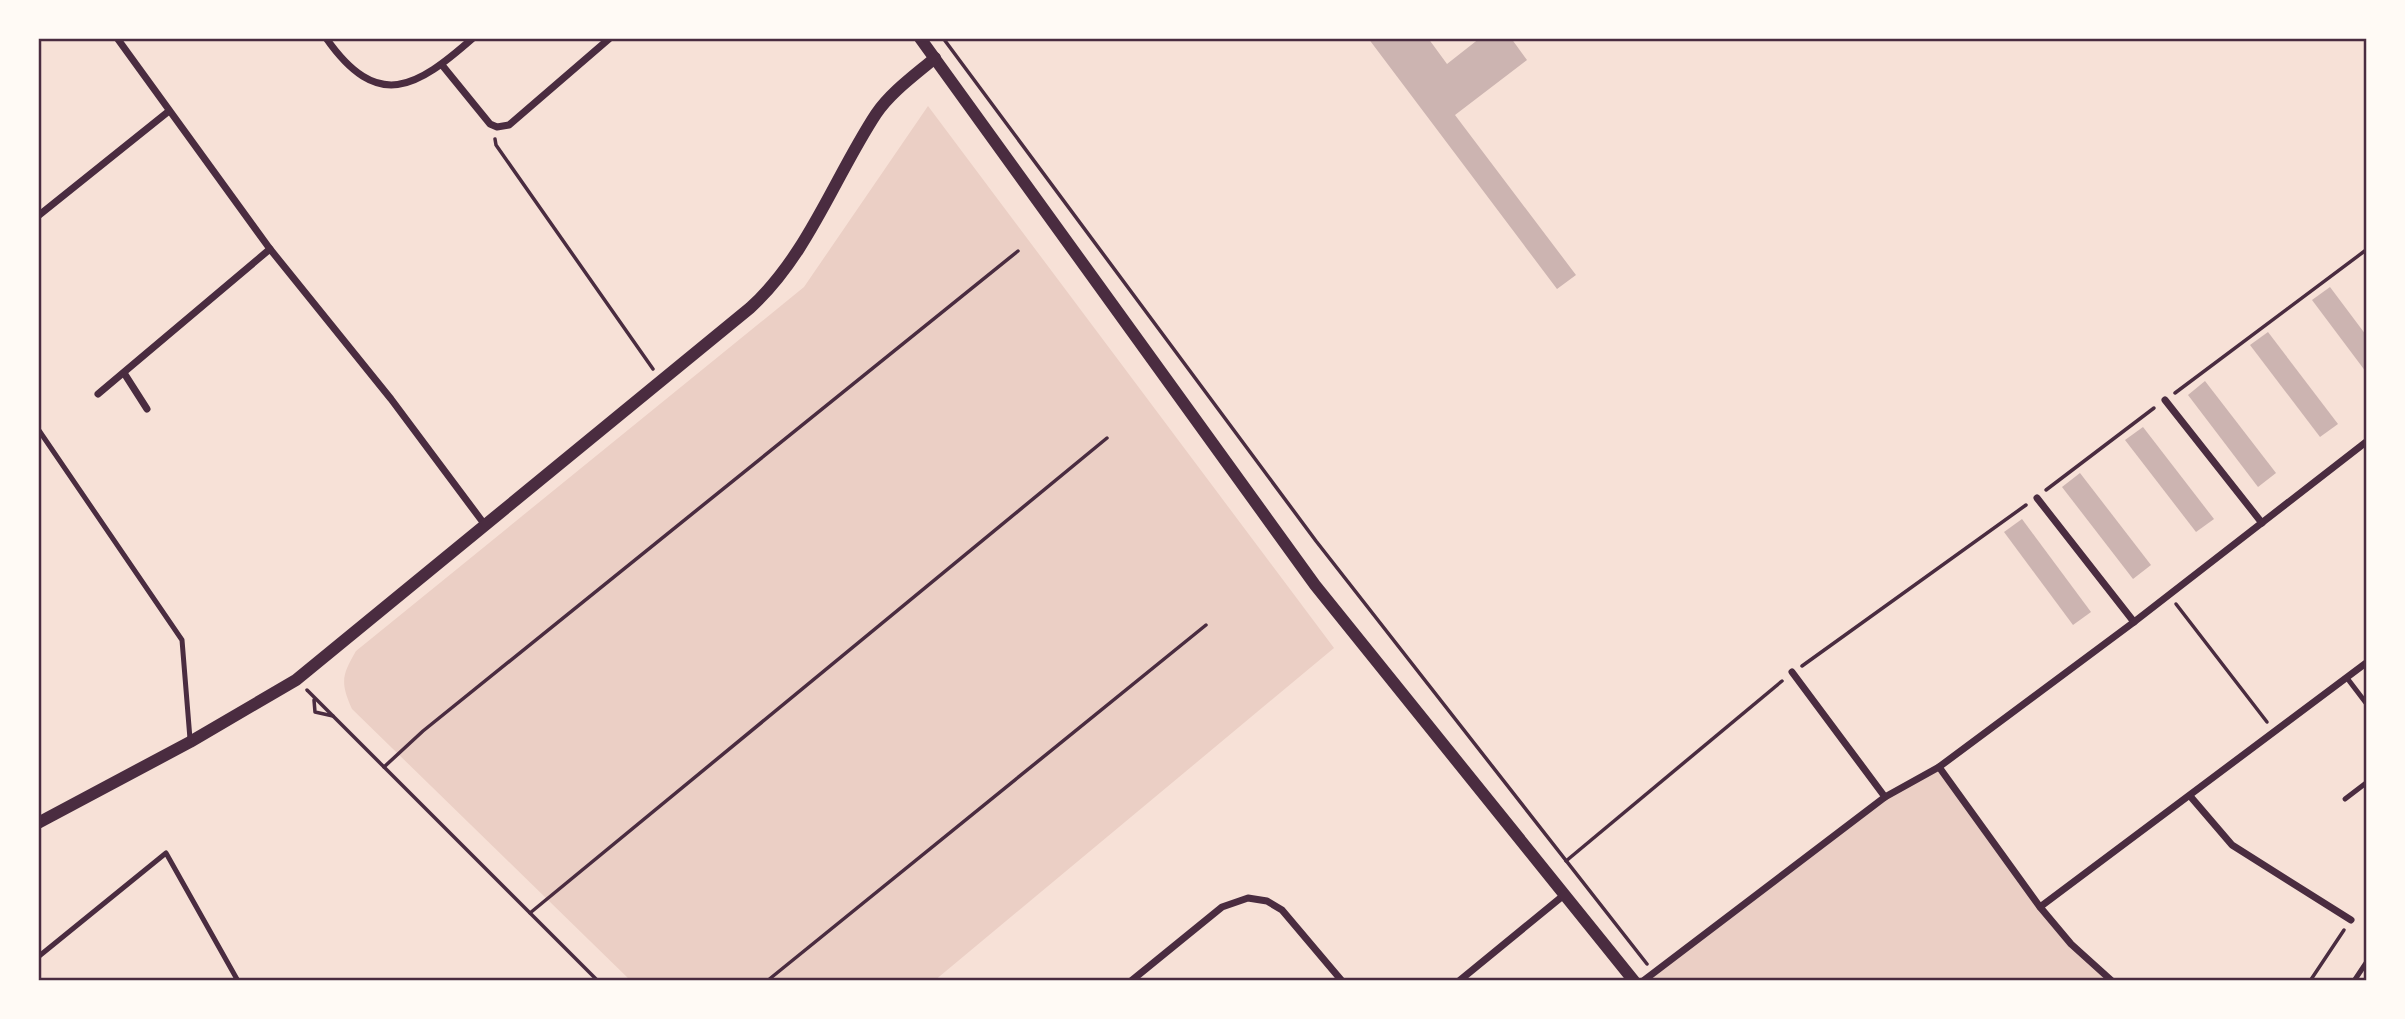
<svg xmlns="http://www.w3.org/2000/svg" width="2405" height="1019" viewBox="0 0 2405 1019" font-family="Commissioner,sans-serif">
<rect width="100%" height="100%" fill="#f7e1d7"/>
<!-- green -->
<g fill="#ebcfc5">
<path d="M928 106 1334 648 934 981 630 980 352 709C340 682 342 675 356 651L804 287Z"/>
<polygon points="1939,767 2040,907 2112,980 1643,981 1885,797"/>
</g>
<!-- building -->
<g fill="#ccb4b1">
<polygon points="1368,38 1428,38 1447,64 1480,38 1511,38 1527,60 1455,115 1576,275 1557,289"/>
<polygon points="2330,287 2366,335 2366,372 2312,300"/>
<polygon points="2268,332 2338,424 2320,437 2250,345"/>
<polygon points="2205,381 2276,473 2258,487 2188,395"/>
<polygon points="2143,427 2214,519 2196,532 2125,440"/>
<polygon points="2080,473 2151,565 2133,579 2062,487"/>
<polygon points="2022,519 2091,612 2073,625 2004,532"/>
</g>
<g fill="none" stroke-linecap="round" stroke-linejoin="round">
<!-- path -->
<g stroke="#4a2c40" stroke-width="3.5">
<polyline points="943,38 1316,541 1647,964"/>
<polyline points="495,139 496,145 653,369"/>
<polyline points="2175,393 2366,250"/>
<polyline points="2046,490 2154,408"/>
<polyline points="2176,604 2267,722"/>
<polyline points="1802,666 2026,505"/>
<polyline points="307,690 598,981"/>
<polyline points="314,700 315,712 333,716"/>
<polyline points="384,767 423,731 1018,251"/>
<polyline points="1566,861 1782,681"/>
<polyline points="530,913 1107,438"/>
<polyline points="767,981 1206,625"/>
<polyline points="2310,981 2344,930"/>
</g>
<!-- service -->
<g stroke="#4a2c40" stroke-width="5">
<polyline points="38,429 182,640 190,739"/>
<polyline points="2347,678 2366,703"/>
<polyline points="2345,799 2366,783"/>
<polyline points="38,957 166,853 238,981"/>
<polyline points="2354,981 2366,963"/>
</g>
<!-- minor -->
<g stroke="#4a2c40" stroke-width="7">
<polyline points="117,38 270,249 391,399 485,525"/>
<path d="M326 38C378 112 416 88 473 38"/>
<polyline points="442,65 490,124 497,127 509,125 610,38"/>
<polyline points="38,216 169,111"/>
<polyline points="124,373 147,409"/>
<polyline points="98,394 270,249"/>
<polyline points="2165,400 2262,523"/>
<polyline points="2037,498 2134,622"/>
<polyline points="1792,672 1885,797"/>
<polyline points="1939,767 2040,907 2071,944 2112,981"/>
<polyline points="2190,796 2232,845 2351,920"/>
<polyline points="2040,907 2366,663"/>
<polyline points="1131,981 1222,907 1248,898 1267,901 1282,910 1342,981"/>
<polyline points="1459,981 1564,895"/>
<polyline points="1643,981 1885,797 1939,767 2134,622 2366,442"/>
</g>
<!-- tertiary -->
<g stroke="#4a2c40" stroke-width="12">
<polyline points="920,38 1315,585 1634,981"/>
<path d="M38 823 190 742 296 680 750 308C808 255 834 178 876 114 891 92 915 75 935 58"/>
</g>
</g>
<!-- border -->
<rect width="2405" height="1019" fill="none" stroke="#fffaf5" stroke-width="80"/>
<rect x="40" y="40" width="2325" height="939" fill="none" stroke="#4a2c40" stroke-width="2.5"/>
</svg>
